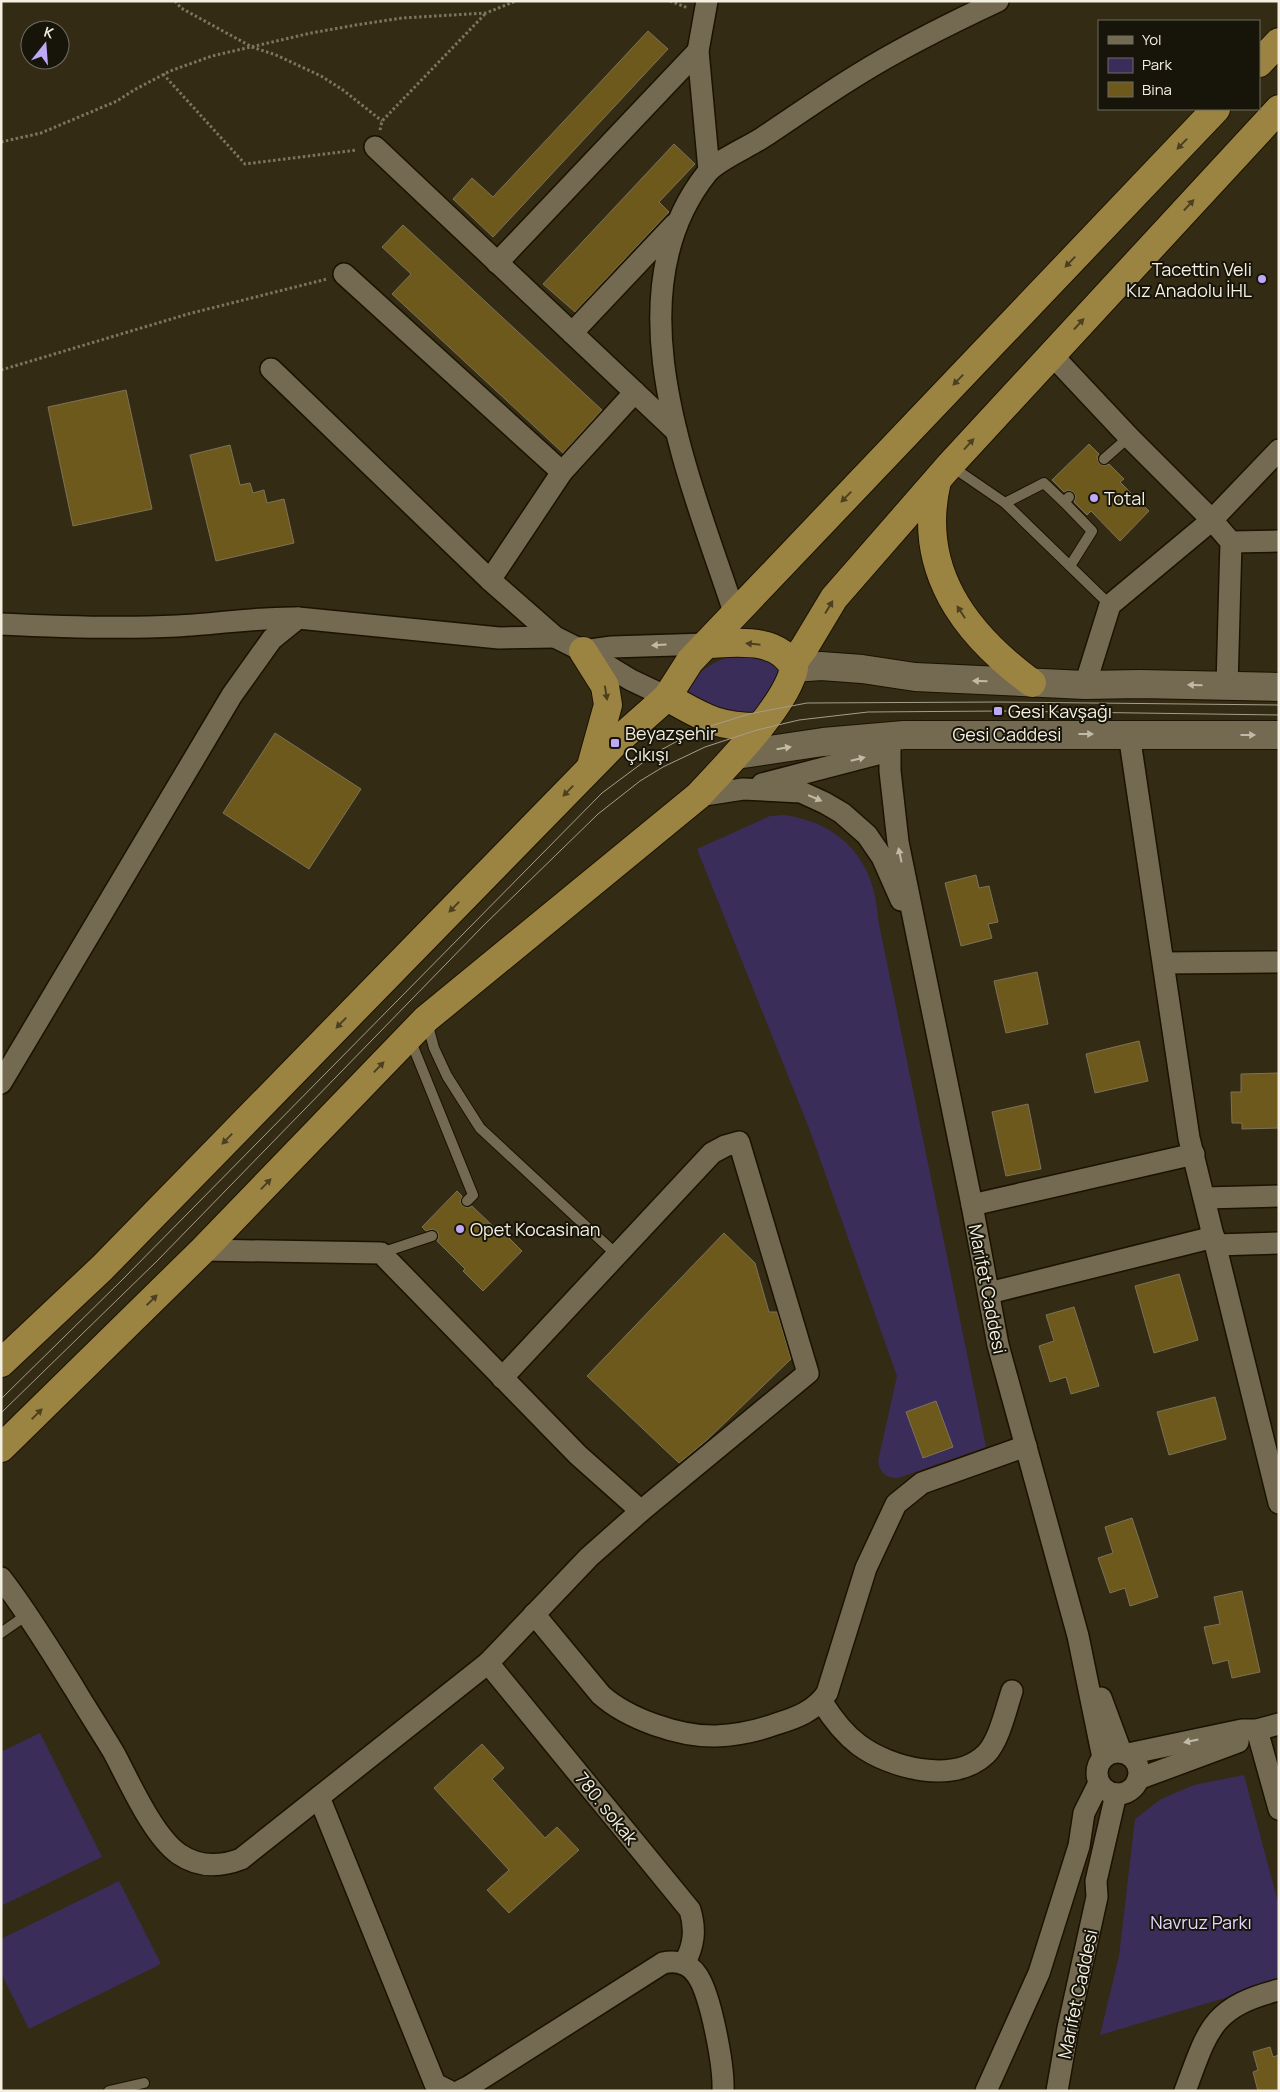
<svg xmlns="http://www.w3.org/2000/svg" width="1280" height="2092" viewBox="0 0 1280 2092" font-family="Manrope,sans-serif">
<rect width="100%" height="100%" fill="#332b13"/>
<!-- green -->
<g fill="#3b2d5a">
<path d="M731 656C748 656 770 656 780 672L776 687 746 722 691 697C680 679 717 660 731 656Z"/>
<path d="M784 815C842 823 875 861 878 919L986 1447 898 1478C887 1479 879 1472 878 1461L897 1376 809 1128 697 849 770 816Z"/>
<polygon points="40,1733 102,1857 1,1906 1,1752"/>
<polygon points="1244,1775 1279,1906 1279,1982 1100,2035 1119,1956 1135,1819 1161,1799 1194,1785"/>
<polygon points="119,1881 161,1964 29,2029 1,1973 1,1939"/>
</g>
<!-- building -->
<g fill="#6e591c" stroke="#7c7259">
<polygon points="648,31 668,49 493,237 453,199 472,178 493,197"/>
<polygon points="674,144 695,164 659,202 669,212 575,312 543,284"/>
<polygon points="403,225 602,410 563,453 392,294 411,274 382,247"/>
<polygon points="126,390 152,509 73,526 48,407"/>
<polygon points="1089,444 1099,454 1097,457 1099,463 1105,466 1109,464 1124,479 1120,482 1149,511 1120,541 1091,511 1087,515 1074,502 1076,496 1073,492 1068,490 1064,492 1052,480"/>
<polygon points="230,445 240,485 250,483 253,493 264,490 267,503 284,499 294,543 216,561 190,455"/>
<polygon points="275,733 361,789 309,869 223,813"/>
<polygon points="976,875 979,888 989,886 998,922 988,924 992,938 961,946 945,883"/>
<polygon points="1037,972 1048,1024 1006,1033 994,981"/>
<polygon points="1139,1041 1148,1081 1095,1093 1086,1054"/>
<polygon points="1279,1073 1279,1128 1242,1129 1242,1123 1232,1123 1231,1092 1241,1092 1241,1074"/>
<polygon points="1028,1104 1041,1169 1006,1176 992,1112"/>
<polygon points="457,1191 462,1196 460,1202 463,1206 468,1208 472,1206 500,1233 502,1231 522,1251 483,1291 463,1271 465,1269 437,1241 439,1237 437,1231 433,1229 426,1231 422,1227"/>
<polygon points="724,1233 755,1263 769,1312 777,1312 791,1359 707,1440 679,1463 587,1376"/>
<polygon points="1179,1274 1198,1340 1154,1353 1135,1286"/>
<polygon points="1074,1307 1099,1386 1071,1394 1066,1377 1050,1382 1039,1346 1054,1341 1046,1315"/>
<polygon points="1215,1397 1226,1439 1169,1455 1157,1412"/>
<polygon points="936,1401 953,1447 923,1458 906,1412"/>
<polygon points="1132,1518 1158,1597 1130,1606 1125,1588 1110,1593 1098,1558 1113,1553 1105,1527"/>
<polygon points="1242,1591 1260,1672 1232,1678 1228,1660 1213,1664 1204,1627 1220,1624 1214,1597"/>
<polygon points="482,1744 504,1768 492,1779 545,1838 557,1827 579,1850 509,1913 487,1890 509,1870 434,1788"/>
<polygon points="1270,2047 1273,2057 1279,2055 1279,2091 1258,2091 1253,2072 1258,2070 1253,2052"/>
</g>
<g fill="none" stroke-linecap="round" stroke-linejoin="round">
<!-- service casing -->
<g stroke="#1b1300" stroke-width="12">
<g id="service">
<polyline points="1104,459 1129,437"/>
<polyline points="951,466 1005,503 1044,483 1064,502 1069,497"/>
<polyline points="1064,502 1092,531 1070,566"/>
<polyline points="1005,503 1110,605"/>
<polyline points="427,1022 434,1048 447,1076 480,1128 617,1255"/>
<polyline points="410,1039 473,1195 467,1201"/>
<polyline points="381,1253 432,1236"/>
<polyline points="1,1633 28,1614"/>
<polyline points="109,2091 144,2083"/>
</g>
</g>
<!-- minor casing -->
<g stroke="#1b1300" stroke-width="24">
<g id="minor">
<polyline points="707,1 698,51 709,170"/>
<polyline points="375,147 676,431"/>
<polyline points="497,263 698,51"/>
<polyline points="344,274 562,472 635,392"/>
<polyline points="572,333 675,224"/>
<polyline points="1051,354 1129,437 1212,520 1110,605 1085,685"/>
<polyline points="271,369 490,580 555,637 583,651 631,680 667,697"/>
<polyline points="1231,542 1279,541"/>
<polyline points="490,580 562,472"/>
<path d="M735 615C692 483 608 297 707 173 716 161 748 147 762 138 794 117 826 94 859 74 904 46 951 23 998 1"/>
<path d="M1 624C60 627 118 629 177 626 218 624 258 617 298 618L499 638 555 637"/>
<polyline points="583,651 612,647 707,644"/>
<polyline points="1227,686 1231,542 1212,520 1279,450"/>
<polyline points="1129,734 1189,1138 1279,1503"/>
<polyline points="890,735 890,771 898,842 972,1205 998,1345 1078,1636 1103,1758"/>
<polyline points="762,784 889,751"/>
<polyline points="698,796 743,789 801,792 825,803 842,813 867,835 882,857 901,900"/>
<polyline points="1164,963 1279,962"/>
<polyline points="1,1083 232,695 272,639 298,618"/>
<polyline points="1205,1198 1279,1196"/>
<polyline points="972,1205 1194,1154"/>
<polyline points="1216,1245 1279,1243"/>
<polyline points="989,1293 1214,1237"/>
<polyline points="502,1378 712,1153 725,1146 739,1142 808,1373 641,1511"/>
<path d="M1 1578C28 1613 51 1651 74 1688 87 1710 101 1731 114 1753 129 1781 153 1836 179 1854 198 1867 220 1867 241 1859L488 1663 589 1557 641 1511 578 1455 381 1253 203 1250"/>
<path d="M534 1614 601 1695C628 1719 680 1737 716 1736 736 1735 757 1731 776 1724 796 1718 815 1711 827 1693L866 1568 896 1504 922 1483 1026 1446"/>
<path d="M488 1663 690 1910C696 1930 694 1946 684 1964"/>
<polyline points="1101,1698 1121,1752"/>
<path d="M822 1702C832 1718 843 1733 859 1745 890 1768 954 1785 986 1754 999 1741 1006 1709 1012 1691"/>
<polyline points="1257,1730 1279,1809"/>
<circle cx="1118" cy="1773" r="21"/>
<polyline points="1128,1754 1242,1730 1257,1730 1279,1724"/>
<polyline points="1138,1779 1238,1742"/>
<polyline points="319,1797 435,2084 449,2091"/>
<path d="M460 2091 468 2087 663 1963C676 1960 689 1963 697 1975 711 1995 724 2066 723 2091"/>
<polyline points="986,2091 1039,1973 1079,1846 1084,1813 1099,1783"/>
<polyline points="1057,2091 1068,2028 1097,1897 1096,1881 1116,1794"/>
<path d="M1185 2091C1208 2030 1211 2007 1279 1990"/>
</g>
</g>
<!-- secondary casing -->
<g stroke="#1b1300" stroke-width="30">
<g id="secondary">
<polyline points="794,668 821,666 862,669 915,677 1085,685 1140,684 1279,687"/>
<polyline points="736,755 823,742 904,735 1279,735"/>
</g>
</g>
<!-- trunk casing -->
<g stroke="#1b1300" stroke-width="30">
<g id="trunk">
<polyline points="1259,63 1279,42"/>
<path d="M937 481C916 569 964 633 1032 683"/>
<polyline points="583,651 605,686 608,705 591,766"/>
<polyline points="792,664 804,648 834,598 950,465 1279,109"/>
<path d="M667 697C703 717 716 727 759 727"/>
<polyline points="1,1363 102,1268 615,743 667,697 690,661 1216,109"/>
<path d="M1 1448 203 1250 426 1019 698 796C725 767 787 705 794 668 778 636 736 643 707 644"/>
</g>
</g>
<!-- path -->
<g stroke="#7c7560" stroke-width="3" stroke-dasharray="2.5 2.5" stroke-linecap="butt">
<polyline points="175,1 181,8 252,47 276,55 321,76 343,90 382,121"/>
<polyline points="670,1 688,8"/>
<polyline points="163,74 245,164 357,150"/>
<polyline points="380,130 382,121 486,13"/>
<polyline points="1,142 41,133 117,101 134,90 170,71 212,56 311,33 356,25 402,18 486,13 516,1"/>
<polyline points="1,370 188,314 327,279"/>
</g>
<!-- service -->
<use href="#service" stroke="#746a51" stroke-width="10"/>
<!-- minor -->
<use href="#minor" stroke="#746a51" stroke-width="21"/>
<!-- secondary -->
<use href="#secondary" stroke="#746a51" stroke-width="28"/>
<!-- trunk -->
<use href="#trunk" stroke="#9b8341" stroke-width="28"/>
<!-- tram -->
<g stroke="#a49e8b" stroke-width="1">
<polyline points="1,1399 123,1279 602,793 657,752 698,730 749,714 807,703 999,702 1279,705"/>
<polyline points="1,1413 157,1261 483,926 598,814 640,781 663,767 705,747 757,730 799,720 868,712 998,711 1279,715"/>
</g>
</g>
<!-- one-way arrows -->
<defs><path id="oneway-solid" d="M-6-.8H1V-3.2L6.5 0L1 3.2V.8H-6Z" transform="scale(1.25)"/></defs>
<g fill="#4c4020">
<use href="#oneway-solid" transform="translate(1182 144) rotate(134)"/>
<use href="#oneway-solid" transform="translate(1189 205) rotate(-47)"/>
<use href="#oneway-solid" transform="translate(1070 262) rotate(134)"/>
<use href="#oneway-solid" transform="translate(1079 324) rotate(-47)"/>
<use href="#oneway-solid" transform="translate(958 380) rotate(134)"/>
<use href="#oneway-solid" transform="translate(969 444) rotate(-48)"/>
<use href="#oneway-solid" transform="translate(846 497) rotate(134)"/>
<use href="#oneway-solid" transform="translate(829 607) rotate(-59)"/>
<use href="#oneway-solid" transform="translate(961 612) rotate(-123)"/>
<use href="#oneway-solid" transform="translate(753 644) rotate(-174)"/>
<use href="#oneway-solid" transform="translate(606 693) rotate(81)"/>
<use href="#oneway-solid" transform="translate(568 791) rotate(134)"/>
<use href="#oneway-solid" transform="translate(454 907) rotate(134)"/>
<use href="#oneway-solid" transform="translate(341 1023) rotate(134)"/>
<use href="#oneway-solid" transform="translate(379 1067) rotate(-46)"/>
<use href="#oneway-solid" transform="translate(227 1139) rotate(134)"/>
<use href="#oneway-solid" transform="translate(266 1184) rotate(-46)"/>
<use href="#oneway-solid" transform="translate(152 1300) rotate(-45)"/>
<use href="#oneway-solid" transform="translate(37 1414) rotate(-45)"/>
</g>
<g fill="#c1baa7">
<use href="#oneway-solid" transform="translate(659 645) rotate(177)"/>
<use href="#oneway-solid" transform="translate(980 681) rotate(-178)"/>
<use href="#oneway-solid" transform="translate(1195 685) rotate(-179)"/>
<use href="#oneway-solid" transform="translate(1086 734)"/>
<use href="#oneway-solid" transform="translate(1248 735)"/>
<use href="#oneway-solid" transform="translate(784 748) rotate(-9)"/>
<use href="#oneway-solid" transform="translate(858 759) rotate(-14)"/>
<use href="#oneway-solid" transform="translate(815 798) rotate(23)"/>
<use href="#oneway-solid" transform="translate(900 855) rotate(-102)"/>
<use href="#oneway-solid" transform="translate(1191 1741) rotate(168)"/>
</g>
<!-- markers -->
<g fill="#bda9f5" stroke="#17140a" stroke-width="2">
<circle cx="1262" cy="279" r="5"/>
<circle cx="1094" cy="498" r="5"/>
<rect x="993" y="706" width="10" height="10" rx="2.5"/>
<rect x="610" y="738" width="10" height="10" rx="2.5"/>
<circle cx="460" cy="1229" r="5"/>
</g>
<g text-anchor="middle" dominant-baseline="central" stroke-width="4" stroke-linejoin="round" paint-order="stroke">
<!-- poi labels -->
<g font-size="18" fill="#f4efe0" stroke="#17140a" text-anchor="start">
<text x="1252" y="269" text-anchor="end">Tacettin Veli<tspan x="1252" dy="21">Kız Anadolu İHL</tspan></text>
<text x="1104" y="498">Total</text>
<text x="1008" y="711">Gesi Kavşağı</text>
<text x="625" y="733">Beyazşehir<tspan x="625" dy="21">Çıkışı</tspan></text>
<text x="470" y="1229">Opet Kocasinan</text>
</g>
<!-- street labels -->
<g font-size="18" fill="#f4efe0" stroke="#17140a">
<text x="1007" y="734">Gesi Caddesi</text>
<text transform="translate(988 1289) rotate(79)">Marifet Caddesi</text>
<text transform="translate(607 1808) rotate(51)">780. sokak</text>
<text transform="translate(1077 1994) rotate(-78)">Marifet Caddesi</text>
</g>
<!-- park labels -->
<g font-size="18" fill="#e0d7fe" stroke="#17140a">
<text x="1201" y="1922">Navruz Parkı</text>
</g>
</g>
<!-- border -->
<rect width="1280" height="2092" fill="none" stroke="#f4efe0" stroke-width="5"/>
<!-- legend -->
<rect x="1098" y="20" width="162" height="90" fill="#17140a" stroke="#6f6c60"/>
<rect x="1108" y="36" width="25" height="8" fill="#746a51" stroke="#6f6c60"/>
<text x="1142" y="45" font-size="15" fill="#f4efe0">Yol</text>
<rect x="1108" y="58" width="25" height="15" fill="#3b2d5a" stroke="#6f6c60"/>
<text x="1142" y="70" font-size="15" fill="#f4efe0">Park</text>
<rect x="1108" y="82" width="25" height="15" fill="#6e591c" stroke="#6f6c60"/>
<text x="1142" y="95" font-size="15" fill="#f4efe0">Bina</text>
<!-- north arrow -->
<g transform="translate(45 45) rotate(17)"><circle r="24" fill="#17140a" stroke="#6f6c60"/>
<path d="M0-4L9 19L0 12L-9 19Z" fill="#bda9f5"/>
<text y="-8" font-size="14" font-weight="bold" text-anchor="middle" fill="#f4efe0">K</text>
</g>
</svg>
